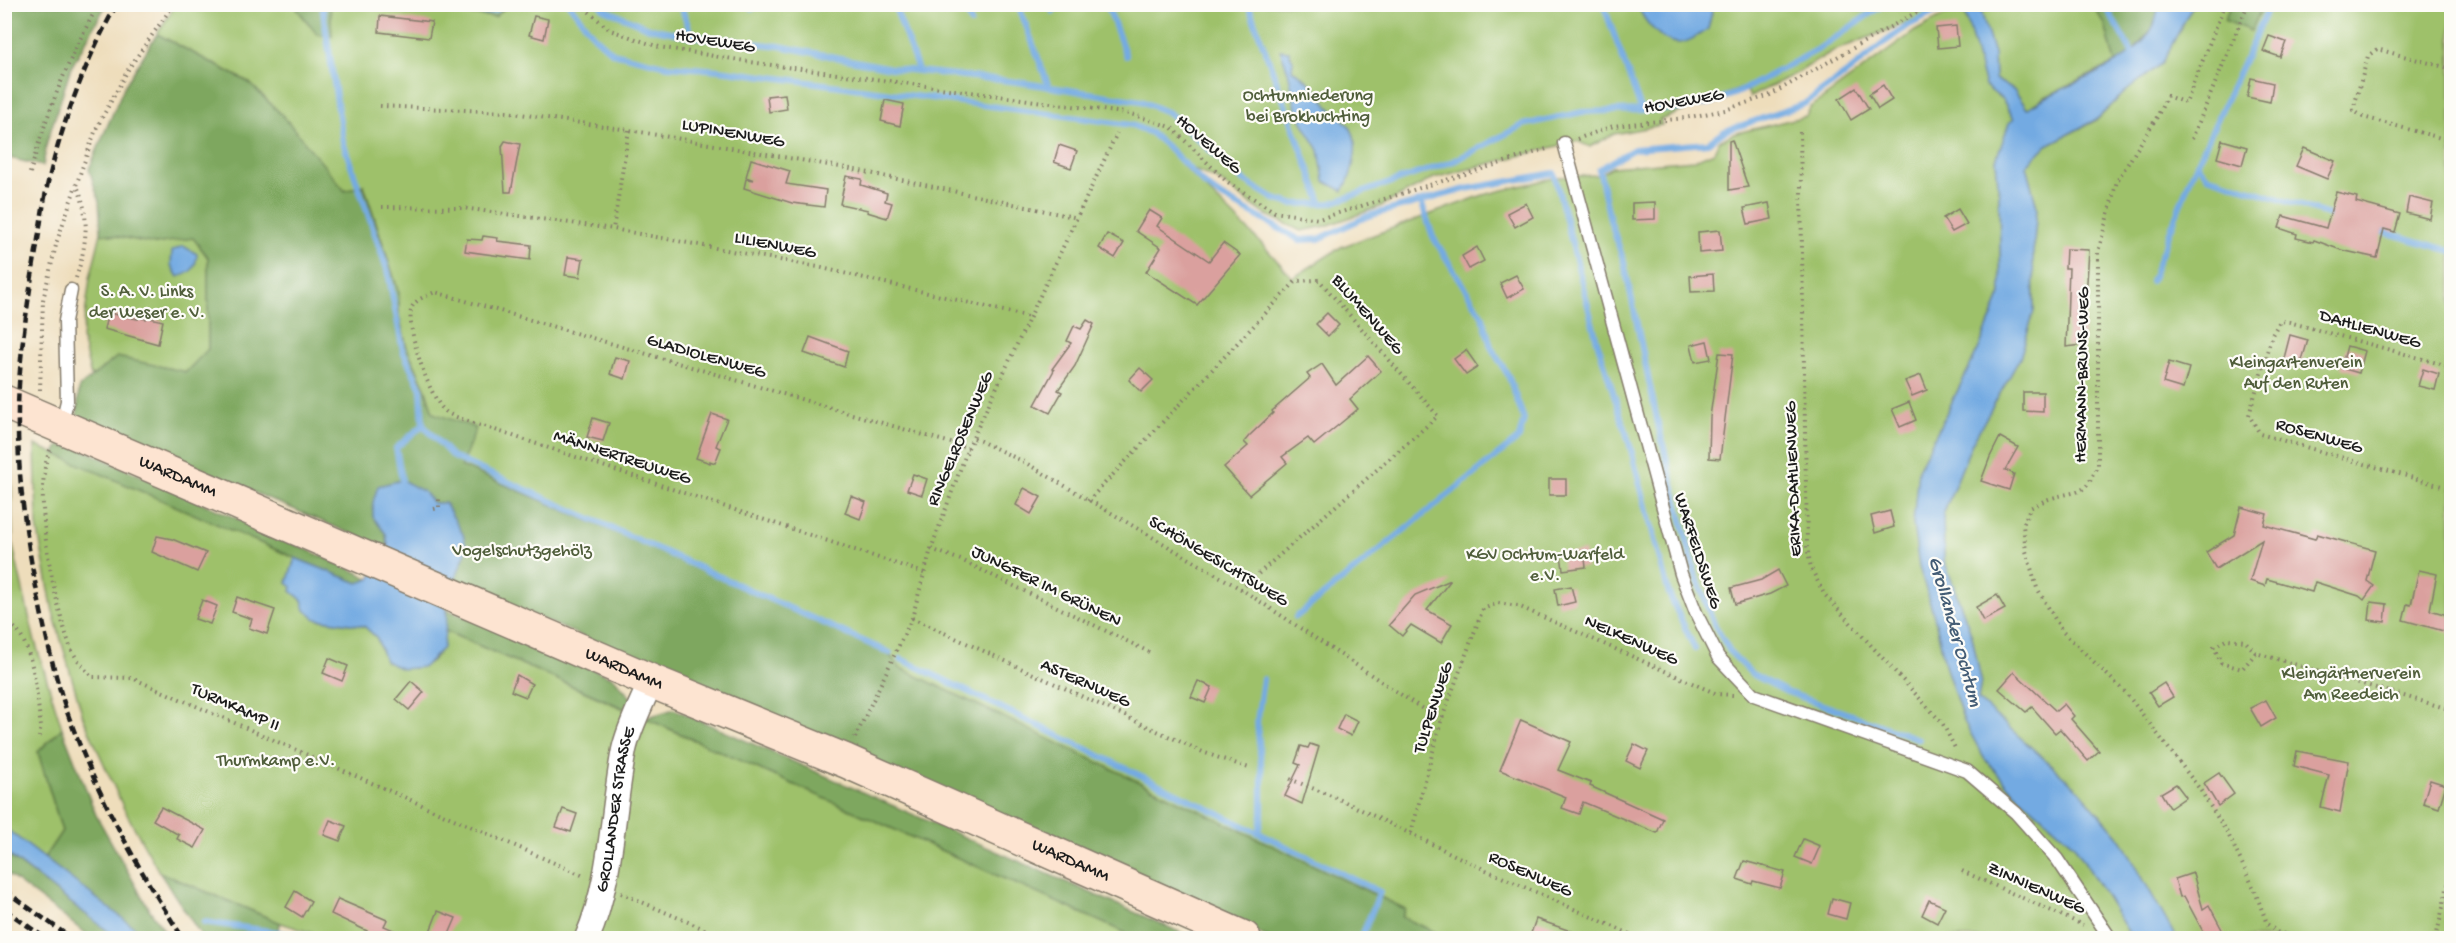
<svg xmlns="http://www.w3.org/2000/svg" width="2456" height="943" viewBox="0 0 2456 943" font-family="'Gochi Hand',sans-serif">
<rect width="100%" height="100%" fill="#fdfcf7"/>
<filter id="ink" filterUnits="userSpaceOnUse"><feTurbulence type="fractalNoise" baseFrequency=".0167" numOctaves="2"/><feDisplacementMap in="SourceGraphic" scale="12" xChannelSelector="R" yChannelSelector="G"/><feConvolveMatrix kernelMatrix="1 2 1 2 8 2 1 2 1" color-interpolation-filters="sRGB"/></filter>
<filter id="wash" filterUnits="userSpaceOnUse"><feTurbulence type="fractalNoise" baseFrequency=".008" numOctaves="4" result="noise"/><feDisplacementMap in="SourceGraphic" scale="24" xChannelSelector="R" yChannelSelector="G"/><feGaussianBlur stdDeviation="1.35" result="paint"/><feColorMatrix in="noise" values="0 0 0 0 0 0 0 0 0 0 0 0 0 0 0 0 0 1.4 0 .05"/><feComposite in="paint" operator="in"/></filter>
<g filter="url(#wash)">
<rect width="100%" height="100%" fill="#edb"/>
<!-- green -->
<g fill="#9ec16a" stroke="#5d6e43" stroke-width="1.5">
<polygon points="176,4 294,5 317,34 331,36 330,4 443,5 495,17 508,4 1952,5 1831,52 1797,73 1750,97 1745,87 1660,120 1662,125 1614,134 1590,147 1577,141 1434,178 1379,207 1326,226 1301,231 1265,214 1216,179 1182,165 1262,244 1293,278 1341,247 1483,195 1558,177 1597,175 1612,167 1695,160 1714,152 1719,141 1733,134 1806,116 1810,108 1915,31 1963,5 1985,85 2003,100 2014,119 1996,160 1999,196 2001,294 1979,348 1918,470 1936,623 1946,668 1964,721 1984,758 2011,789 2074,845 2132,938 1448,938 1402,917 1405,909 900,668 884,648 460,466 433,413 426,390 407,348 399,316 399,293 364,185 345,192 283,116 249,82 157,34"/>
<polygon points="1979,5 2092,5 2105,24 2115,63 2043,98 2027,109 2015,91 1995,79 1994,54"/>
<polygon points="2193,5 2231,5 2225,20 2251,31 2263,5 2451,5 2451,938 2176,938 2120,838 2078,789 1978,700 1981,680 1972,636 1944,560 1943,515 1972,443 2020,358 2034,311 2033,253 2037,207 2026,166 2047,145 2097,120 2125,92 2162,63"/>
<polygon points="101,233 155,244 193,237 208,258 208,350 186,372 117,357 91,377 82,338 90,278"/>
<path d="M35 445 295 558 287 583 293 587 291 591 302 600 316 619 364 626 377 638 385 661C416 676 441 667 445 631L645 718 1137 938H327L281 923 159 872 124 809 83 717 53 612 37 526Z"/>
<polygon points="4,450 11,467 13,547 34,638 62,728 38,752 62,831 44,858 5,828"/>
</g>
<!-- forest -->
<g fill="#7ea75e" stroke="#4d623d" stroke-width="1.5">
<polygon points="4,5 106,5 71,68 47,142 43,166 5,157"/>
<polygon points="294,5 330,5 332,36 317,34"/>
<polygon points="363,5 508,5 495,17"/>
<polygon points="2092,5 2159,5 2153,28 2128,57 2115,63 2105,24"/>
<polygon points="2231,5 2263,5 2251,31 2224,20"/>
<polygon points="157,34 248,82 283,116 345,191 363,185 399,293 399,316 407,348 426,390 433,413 476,428 461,466 884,648 900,668 1405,909 1402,917 1448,938 1269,938 1101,860 454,581 467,549 445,503 433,503 422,491 373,517 386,534 387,549 77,417 79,387 117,357 186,372 208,349 208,257 193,238 155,244 101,233 99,201 89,169 124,87"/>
<polygon points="59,446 79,448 359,573 370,580 358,583 295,558 55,454"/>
<polygon points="446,609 614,678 632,699 628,710 445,631"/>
<polygon points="674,709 1193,938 1137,938 645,718"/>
<polygon points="62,728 96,815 149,909 168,936 164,938 148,938 44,858 62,831 38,752"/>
<polygon points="4,852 117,938 92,938 5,872"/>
<polygon points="159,872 281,923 273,938 203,938"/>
</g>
<!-- water -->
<g fill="#73aae2" stroke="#48637f" stroke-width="1.5">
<path d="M1638 5H1709L1712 12 1708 29C1686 44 1674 51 1653 29 1645 21 1641 15 1638 5Z"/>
<path d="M1963 5H1979L1994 54 1995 79 2015 91 2027 109C2064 82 2132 69 2153 27 2156 20 2157 12 2159 5H2193L2162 63 2125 92 2097 119 2047 145 2026 166 2037 207 2033 253 2034 311 2020 358 1972 443 1943 515 1944 560 1972 636 1981 680 1978 700 2078 789 2120 838 2176 938H2132L2074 845 2011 789 1984 758 1964 721 1946 668 1936 623 1919 566 1913 524 1918 470 1979 348 2001 294 1999 196 1996 160 2009 123 2014 119 2003 100 1985 86Z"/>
<path d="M1280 50 1289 51 1293 61 1292 70C1309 79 1317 91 1328 106 1335 114 1346 120 1351 129 1361 145 1352 176 1343 191L1324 181 1319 150 1302 122 1295 104 1288 71Z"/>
<path d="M183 246 197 254C196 269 191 273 178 277L171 265 172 251Z"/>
<polygon points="402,480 423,491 433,503 445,503 463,534 467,549 445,605 447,617 443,648 424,667 402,669 385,661 377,638 364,626 316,619 305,610 302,600 291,591 292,587 287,583 295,558 358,583 370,579 388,546 386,534 373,517 373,502 378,486"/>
<polygon points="5,828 148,938 117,938 5,852"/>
</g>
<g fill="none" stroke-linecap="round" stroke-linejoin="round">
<!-- stream -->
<g stroke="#73aae2" stroke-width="6">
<polyline points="322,4 343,142 388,272 403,351 421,389 423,425 396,448 402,480"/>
<polyline points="403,4 486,12 496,10 502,4"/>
<polyline points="569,4 594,36 613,53 668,66 719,70 1132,125 1151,133 1171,150 1204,184 1222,197 1300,240 1319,239 1368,216 1466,189 1554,173 1597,341 1629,442 1669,594 1695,649"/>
<polyline points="599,4 604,9 649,28 692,36 779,46 891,68 1018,82 1141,101 1169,113 1243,180 1274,199 1292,204 1331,203 1454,161 1523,125 1582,112 1674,109 1710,103 1739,92 1817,50 1884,4"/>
<polyline points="680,4 692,36"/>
<polyline points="750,4 752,9"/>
<polyline points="817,4 818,7"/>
<polyline points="894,4 918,70"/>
<polyline points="964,4 971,23"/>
<polyline points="1018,4 1049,87"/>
<polyline points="1050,4 1053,12"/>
<polyline points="1107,4 1126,56"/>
<polyline points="1248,4 1321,202"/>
<polyline points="1603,4 1641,109"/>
<polyline points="2104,4 2135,58"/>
<polyline points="2197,163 2207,176 2336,217"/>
<polyline points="2377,230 2452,251"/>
<polyline points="2151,281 2191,177 2270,4"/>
<polyline points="423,425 453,457 890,653"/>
<polyline points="1296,617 1519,438 1524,419 1508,375 1491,347 1483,317 1433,237 1421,201"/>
<polyline points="901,659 1380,892 1361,938"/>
<polyline points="1919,739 1787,692 1752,674 1731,653 1714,624 1695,573 1658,424 1624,262 1610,220 1599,169 1634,149 1708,143 1725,131 1804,104 1851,70 1885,42 1909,25 1951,4"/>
<polyline points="1259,833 1262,815 1262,772 1257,722 1263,679"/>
<polyline points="204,922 319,938"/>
</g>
</g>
<g id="blocks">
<!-- building -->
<g fill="#daa09e">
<polygon points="380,16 432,22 429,38 379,32"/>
<polygon points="534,16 548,19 544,39 529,35"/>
<polygon points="1956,26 1958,46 1938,48 1936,28"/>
<polygon points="2269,36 2286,42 2280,57 2263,51"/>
<polygon points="2251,78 2273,83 2270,102 2247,97"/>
<polygon points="1883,85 1892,100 1878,109 1869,94"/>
<polygon points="1856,88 1869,109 1851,120 1839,99"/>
<polygon points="785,94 787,109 769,112 767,96"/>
<polygon points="885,100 904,104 900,126 881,121"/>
<polygon points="1732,140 1748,187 1729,190 1729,141"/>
<polygon points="2222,140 2247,147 2242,165 2217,158"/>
<polygon points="505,141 520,144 511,192 505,192 502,146"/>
<polygon points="1059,145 1077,151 1071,168 1054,162"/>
<polygon points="2304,148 2335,161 2327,179 2296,166"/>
<polygon points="751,159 790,171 786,184 826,190 824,207 792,203 744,188 746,179 754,180 746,177"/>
<polygon points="846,176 862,179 861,185 887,193 885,201 892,203 887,218 867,212 868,210 840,204"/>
<polygon points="2336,192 2357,197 2356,202 2400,214 2395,232 2384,229 2377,258 2341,250 2314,240 2313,242 2296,238 2297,234 2279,228 2283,216 2326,228"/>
<polygon points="2409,197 2433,203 2430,219 2406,213"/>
<polygon points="1655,202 1655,219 1632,220 1632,203"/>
<polygon points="1526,203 1533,217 1515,227 1507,213"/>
<polygon points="1769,203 1772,219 1748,224 1744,208"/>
<polygon points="1958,209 1967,224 1952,232 1943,218"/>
<polygon points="1149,210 1162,218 1157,226 1209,261 1223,243 1240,255 1197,305 1146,272 1161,248 1136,231"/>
<polygon points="1720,230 1722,251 1699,253 1698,232"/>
<polygon points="1107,234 1124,243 1115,258 1099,248"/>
<polygon points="483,236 498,238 497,241 531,245 530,260 465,251 467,239 482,240"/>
<polygon points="1477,247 1484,261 1469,269 1462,256"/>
<polygon points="2066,249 2089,250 2083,345 2066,347 2069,268 2065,268"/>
<polygon points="568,257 583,259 580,277 565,275"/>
<polygon points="1713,274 1714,291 1691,292 1690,276"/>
<polygon points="1516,275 1524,289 1507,298 1500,283"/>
<polygon points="108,313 138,319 138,317 146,319 146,317 163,321 158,344 104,329"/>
<polygon points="1327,313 1339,325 1328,336 1316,324"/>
<polygon points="1087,320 1094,324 1075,366 1058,390 1062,392 1050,413 1035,405 1054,370 1052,369 1071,343 1067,341 1074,326 1081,329"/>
<polygon points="2290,335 2308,340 2300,367 2283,362"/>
<polygon points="810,337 848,351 844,367 804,353"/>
<polygon points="1707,341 1711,359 1695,362 1691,345"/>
<polygon points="2347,346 2365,351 2359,373 2341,368"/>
<polygon points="1466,350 1478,367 1466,375 1454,359"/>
<polygon points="1719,353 1733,354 1720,459 1709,458 1710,417"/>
<polygon points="1368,356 1381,371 1350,399 1358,409 1314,445 1308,438 1282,457 1287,463 1249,495 1224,467 1248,446 1244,442 1249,436 1273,413 1272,411 1310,378 1307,374 1322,364 1336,385"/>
<polygon points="615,357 630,361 625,379 610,374"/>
<polygon points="2169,362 2189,368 2183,389 2163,383"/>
<polygon points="1140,368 1153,380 1141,392 1129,380"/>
<polygon points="2423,369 2439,374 2435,390 2418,386"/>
<polygon points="1921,375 1927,390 1912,396 1905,381"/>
<polygon points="2023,392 2043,392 2043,412 2023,411"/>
<polygon points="1909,402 1916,420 1900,427 1892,409"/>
<polygon points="712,414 727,419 716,446 721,448 715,463 710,461 710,463 696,458"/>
<polygon points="593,418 609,423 603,441 587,437"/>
<polygon points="2000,437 2018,447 2005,470 2014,474 2009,490 1981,481 1990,457"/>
<polygon points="913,474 927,479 922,495 907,490"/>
<rect x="1549" y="479" width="17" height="16"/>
<polygon points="1024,488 1041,497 1031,514 1016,505"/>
<polygon points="851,496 866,502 860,519 845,513"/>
<polygon points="2241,507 2267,514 2264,525 2315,539 2317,534 2375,550 2367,581 2374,586 2364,600 2359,596 2315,582 2312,592 2267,579 2265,586 2250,581 2262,540 2216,569 2206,552 2234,535"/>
<polygon points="1890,511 1894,527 1875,533 1871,516"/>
<polygon points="157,536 172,539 206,553 197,572 152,552"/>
<polygon points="1584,551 1586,567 1563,570 1561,554"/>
<polygon points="1778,570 1786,586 1770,594 1735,604 1731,588 1761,580"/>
<polygon points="2419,570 2437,574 2430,610 2451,616 2451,633 2403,620 2407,604 2411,605"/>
<polygon points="1451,580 1427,610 1452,624 1441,643 1411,625 1402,636 1389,625 1415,595"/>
<polygon points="1571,586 1575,602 1558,606 1555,589"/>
<polygon points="1997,595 2005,609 1983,621 1976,607"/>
<polygon points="237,597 275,610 267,634 249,628 252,619 232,612"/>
<polygon points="202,600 217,606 210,624 195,619"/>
<polygon points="2371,602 2387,604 2385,622 2369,620"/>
<polygon points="329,658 348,666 342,681 323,673"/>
<polygon points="2014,672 2056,711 2064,704 2074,716 2071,719 2099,751 2088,761 2060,729 2055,733 2032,707 2026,712 1999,689"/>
<polygon points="517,675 532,684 526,697 511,691"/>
<polygon points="411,681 424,692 409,710 396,699"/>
<polygon points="1198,681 1212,687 1205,703 1191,697"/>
<polygon points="2164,683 2173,697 2158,706 2149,693"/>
<polygon points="2266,700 2276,718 2261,727 2250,708"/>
<polygon points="1344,714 1358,721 1351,736 1337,729"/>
<polygon points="1521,720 1571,742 1558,770 1591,783 1590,786 1663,819 1657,833 1583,802 1579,814 1562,808 1566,797 1500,770"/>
<polygon points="1310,744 1319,747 1302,804 1285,796 1300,765 1295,763 1301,746 1308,748"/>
<polygon points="1634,744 1648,751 1640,768 1626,761"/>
<polygon points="2297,751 2349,761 2340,812 2321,807 2329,775 2294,766"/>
<polygon points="2219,773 2234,794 2218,806 2204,783"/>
<polygon points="2430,780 2446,785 2439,808 2423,803"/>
<polygon points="2176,784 2186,797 2170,808 2161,793"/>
<polygon points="161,807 205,830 195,848 177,839 179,835 153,820"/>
<polygon points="563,809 577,814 571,832 556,827"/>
<polygon points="330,820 346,826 340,841 324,835"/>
<polygon points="1803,839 1820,846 1812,864 1795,857"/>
<polygon points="1744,861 1785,872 1780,888 1753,881 1752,884 1737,879"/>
<polygon points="2193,873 2203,909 2209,905 2227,939 2207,939 2184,896 2180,897 2175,879"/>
<polygon points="295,891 311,901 302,917 286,907"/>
<polygon points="1832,898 1850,903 1846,919 1828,914"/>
<polygon points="338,899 387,920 384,926 414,939 364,939 367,931 331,914"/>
<polygon points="1929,900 1945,907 1937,923 1922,915"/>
<polygon points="438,911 456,918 447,939 427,939"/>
<polygon points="1536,919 1585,936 1584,939 1529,939"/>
</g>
</g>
</g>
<g filter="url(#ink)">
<use href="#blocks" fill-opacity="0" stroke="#857c6c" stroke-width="1.5"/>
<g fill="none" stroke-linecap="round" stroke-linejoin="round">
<!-- lane casing -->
<g stroke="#857c6c" stroke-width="15">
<g id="lane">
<polyline points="1564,143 1681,574 1696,613 1718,657 1754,695 1967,771 2016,813 2057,859 2110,938"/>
<polyline points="61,426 67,401 65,321 71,290"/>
</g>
</g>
<!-- street casing -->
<g stroke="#857c6c" stroke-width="27">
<g id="street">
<path id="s1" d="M587 938C612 881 612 811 624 750 629 727 642 703 651 681"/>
</g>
</g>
<!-- secondary casing -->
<g stroke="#857c6c" stroke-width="36">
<g id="secondary">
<path id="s2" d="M4 402 651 681 846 761 1244 938"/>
</g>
</g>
<!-- path -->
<g stroke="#857c6c" stroke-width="4" stroke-dasharray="1.5 4.5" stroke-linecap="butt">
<polyline points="580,4 610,30 659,47 757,63 1131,114 1171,127 1226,181 1275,212 1319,219 1550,148"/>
<path d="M2225 4 2186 103 2167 96 2157 117 2117 181 2098 252V465C2084 497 2082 489 2052 498 2044 500 2037 505 2030 508L2023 525 2026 551 2037 588 2062 631 2126 693 2199 788 2228 834 2255 891 2267 924 2277 932 2298 938"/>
<polyline points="2452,69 2377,49 2368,56 2353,110 2363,117 2452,141"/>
<polyline points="380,106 506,112 629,130 846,168 1078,218"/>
<polyline points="629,130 613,229 818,267 1029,317"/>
<polyline points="1800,132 1807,547 1811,568 1824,594 1943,724 1956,750"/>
<polyline points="1577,139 1613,126 1685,118 1725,110 1770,95 1931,4"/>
<polyline points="2192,139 2248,4"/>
<path d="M30 173C47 113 68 58 99 4"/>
<polyline points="382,207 463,208 613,229"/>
<path d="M76 278C86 247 91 217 77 186"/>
<polyline points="2452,367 2289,322 2280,321 2272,335 2249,415 2260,434 2452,489"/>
<polyline points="40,390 43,300 57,241 80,174 96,129 129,68 174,4"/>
<polyline points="974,438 1024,462 1241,589 1441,721"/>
<path d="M50 450C31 493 54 602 70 646 74 657 84 667 91 677L132 678 584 876"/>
<polyline points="1088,501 1296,281 1319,280 1438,416 1241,589"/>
<polyline points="434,509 439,508 439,497"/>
<polyline points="931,549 961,560 1149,652"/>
<path d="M924 573 462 419C457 417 449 415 445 411 430 399 404 324 412 307 417 298 427 296 435 292L968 448"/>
<polyline points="912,618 1205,753 1249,768"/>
<path d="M4 621C35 633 36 697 41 726L39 737"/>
<polyline points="2256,653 2242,669 2221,663 2214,647 2228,639 2245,641 2256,653 2452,710"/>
<polyline points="855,738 912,618 931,549 968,448 1117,133"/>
<polyline points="1290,779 1341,800 1477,866 1639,938"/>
<polyline points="1411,833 1441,721 1483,609 1498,603 1518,606 1717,694 1733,695"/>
<polyline points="1962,871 2083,925"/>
<polyline points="621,893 725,938"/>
<polyline points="2436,938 2452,867"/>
</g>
<!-- lane -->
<use href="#lane" stroke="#fff" stroke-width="12"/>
<!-- street -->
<use href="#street" stroke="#fff" stroke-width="24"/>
<!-- secondary -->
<use href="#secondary" stroke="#fde4d1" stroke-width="33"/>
<!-- rail -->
<g stroke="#1c1c1c" stroke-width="4.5" stroke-dasharray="9 4.5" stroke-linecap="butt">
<path d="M117 4C87 57 65 116 50 174 43 201 40 230 35 257 27 307 19 358 18 409 17 462 23 515 32 566 41 613 50 660 65 706 94 789 135 865 183 938"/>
<polyline points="4,890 71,938"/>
<polyline points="4,909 45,938"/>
</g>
</g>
</g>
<g text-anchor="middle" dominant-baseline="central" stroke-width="4.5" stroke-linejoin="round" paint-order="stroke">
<!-- street labels -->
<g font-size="18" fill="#1c1c1c" stroke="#fdfcf7">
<text transform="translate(715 42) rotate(9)">HOVEWEG</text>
<text transform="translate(1684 102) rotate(-10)">HOVEWEG</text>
<text transform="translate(733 134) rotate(10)">LUPINENWEG</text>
<text transform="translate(1208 145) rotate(41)">HOVEWEG</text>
<text transform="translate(775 246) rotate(11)">LILIENWEG</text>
<text transform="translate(1367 315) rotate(49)">BLUMENWEG</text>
<text transform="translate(2370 330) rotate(16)">DAHLIENWEG</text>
<text transform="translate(706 357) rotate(16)">GLADIOLENWEG</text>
<text transform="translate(2083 375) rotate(-89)">HERMANN-BRUNS-WEG</text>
<text transform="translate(2319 437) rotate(16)">ROSENWEG</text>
<text transform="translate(961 439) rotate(-67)">RINGELROSENWEG</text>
<text transform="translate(622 458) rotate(18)">MÄNNERTREUWEG</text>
<text stroke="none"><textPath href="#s2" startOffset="189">WARDAMM</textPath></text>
<text transform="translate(1794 479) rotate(-92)">ERIKA-DAHLIENWEG</text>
<text transform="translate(1697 551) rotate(72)">WARFELDSWEG</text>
<text transform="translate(1218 562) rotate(31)">SCHÖNGESICHTSWEG</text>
<text transform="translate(1046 587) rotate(26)">JUNGFER IM GRÜNEN</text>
<text transform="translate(1631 641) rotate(24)">NELKENWEG</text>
<text stroke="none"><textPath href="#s2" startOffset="675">WARDAMM</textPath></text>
<text transform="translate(1085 684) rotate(24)">ASTERNWEG</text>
<text transform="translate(235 708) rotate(24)">TURMKAMP II</text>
<text transform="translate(1434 708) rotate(-72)">TULPENWEG</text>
<text stroke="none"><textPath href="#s1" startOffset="132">GROLLANDER STRASSE</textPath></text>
<text stroke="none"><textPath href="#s2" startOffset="1161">WARDAMM</textPath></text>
<text transform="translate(1530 875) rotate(24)">ROSENWEG</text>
<text transform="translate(2036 889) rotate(24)">ZINNIENWEG</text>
</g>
<!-- park labels -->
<g font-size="18" fill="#505e3b" stroke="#fdfcf7">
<text x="1308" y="96">Ochtumniederung<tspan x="1308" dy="21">bei Brokhuchting</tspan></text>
<text x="147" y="292">S. A. V. Links<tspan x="147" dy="21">der Weser e. V.</tspan></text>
<text x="2296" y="363">Kleingartenverein<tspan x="2296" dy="21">Auf den Ruten</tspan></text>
<text x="522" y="551">Vogelschutzgehölz</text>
<text x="1545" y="555">KGV Ochtum-Warfeld<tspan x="1545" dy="21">e.V.</tspan></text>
<text x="2351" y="674">Kleingärtnerverein<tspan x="2351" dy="21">Am Reedeich</tspan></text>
<text x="276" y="761">Thurmkamp e.V.</text>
</g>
<!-- water labels -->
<g font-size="20" font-style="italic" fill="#435c75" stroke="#fdfcf7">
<text transform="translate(1954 632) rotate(74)">Grollander Ochtum</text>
</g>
</g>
<!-- margin -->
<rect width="2456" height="943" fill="none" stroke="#fdfcf7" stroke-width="24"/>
</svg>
